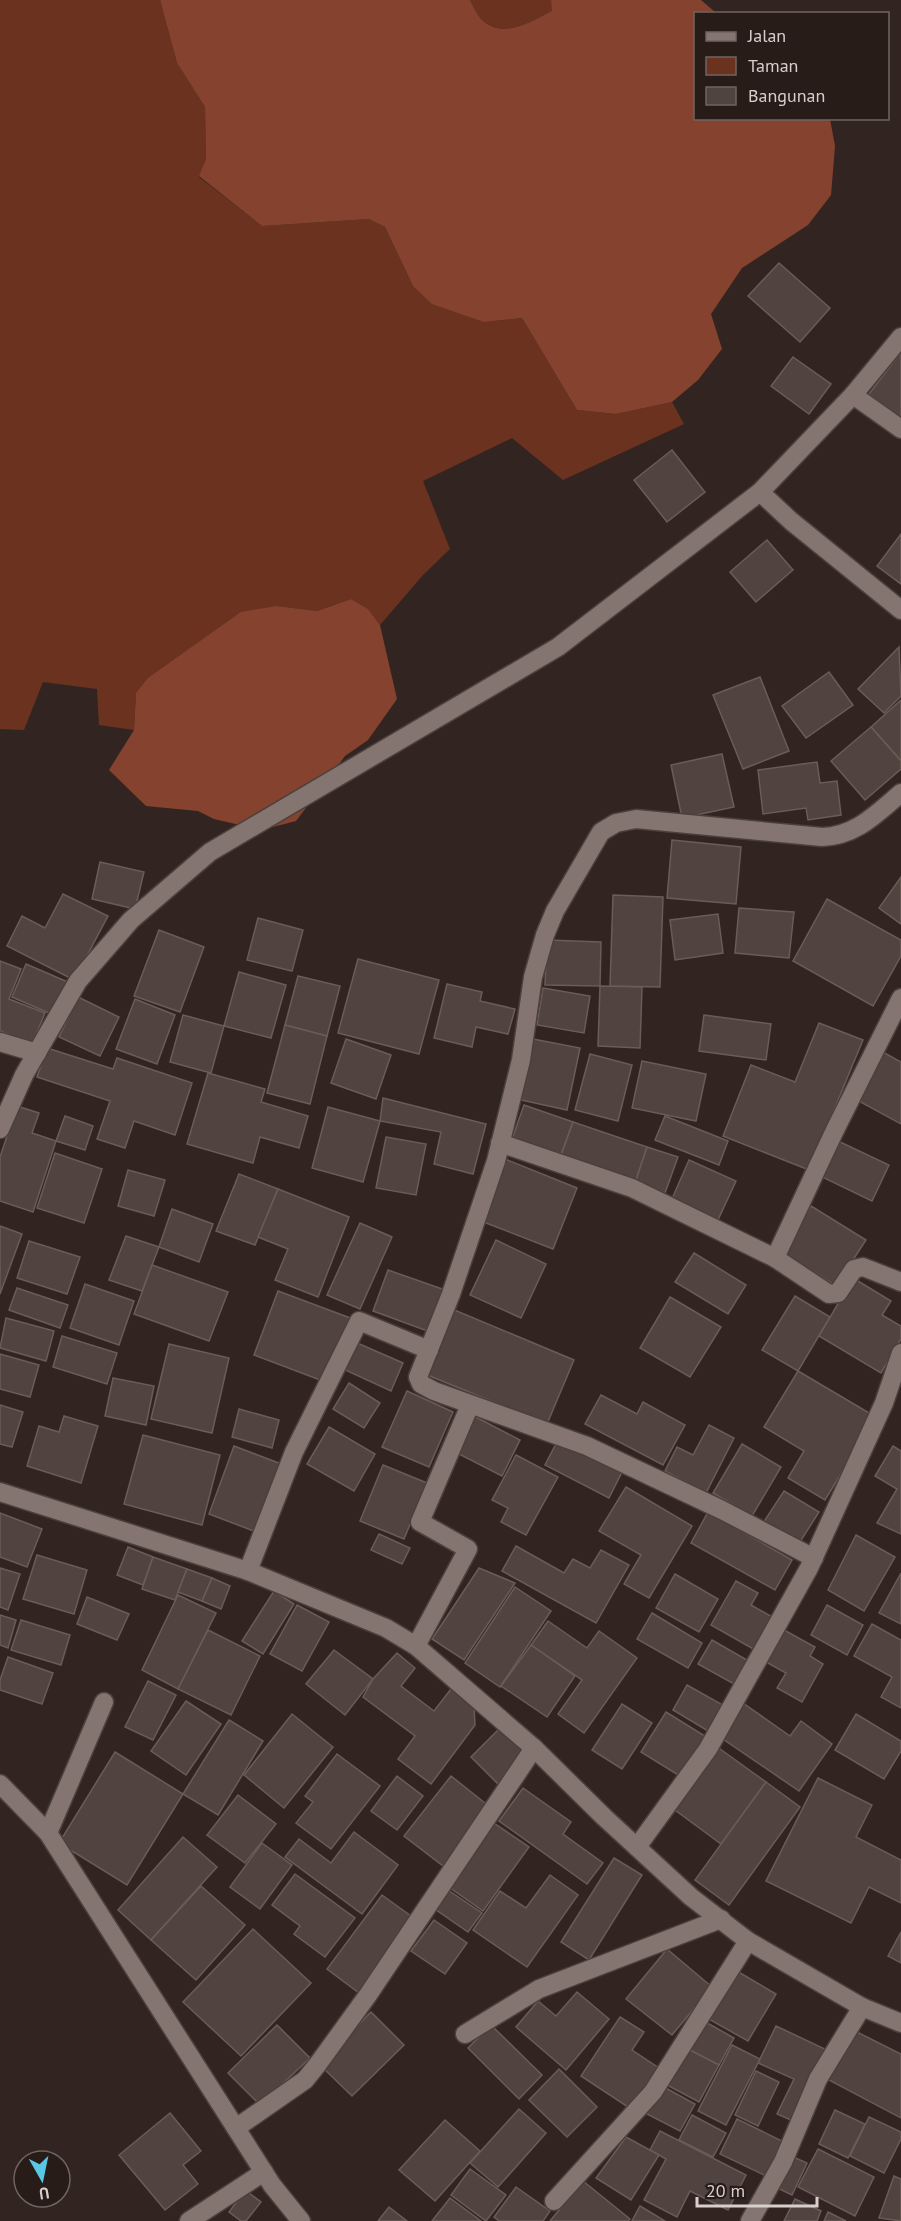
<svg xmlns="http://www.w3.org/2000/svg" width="901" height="2221" viewBox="0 0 901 2221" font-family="'PT Sans',sans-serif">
<rect width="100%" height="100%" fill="#322521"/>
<!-- green -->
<g fill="#6c3220">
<polygon points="0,0 160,0 177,63 205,107 206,159 199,177 262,226 369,219 385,227 413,286 484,322 522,318 577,410 616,414 672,402 684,424 563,480 512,438 423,481 450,549 423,575 380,625 368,609 351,599 317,611 277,606 136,693 134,730 99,725 97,689 43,682 24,730 0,729"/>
<path d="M470 0H551L553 11C532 21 503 40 482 20 477 15 473 6 470 0Z"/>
</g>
<!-- forest -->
<g fill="#85432f">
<path d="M160 0H470C473 6 477 15 482 20 503 40 532 21 552 11L551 0H701L716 13 696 14V118L830 119 835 146 831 195 808 225 742 268 711 314 722 349 698 380 672 402 616 414 577 410 522 318 484 322 432 304 413 286 385 227 369 219 262 226 199 176 206 159 205 107 177 63Z"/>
<polygon points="351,599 368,609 380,625 397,699 368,740 345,756 296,821 261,830 214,819 198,811 146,806 109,770 134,730 136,693 148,678 241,612 277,606 317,611"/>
</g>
<!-- building -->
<g fill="#51433f" stroke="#6a5c57" stroke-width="1.5">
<polygon points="779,263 830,308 800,342 748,296"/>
<polygon points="901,352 901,419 869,394"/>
<polygon points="793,357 831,384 809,414 771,386"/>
<polygon points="672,450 705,492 667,522 634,480"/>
<polygon points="901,534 901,584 877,566"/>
<polygon points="767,540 793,570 756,602 730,572"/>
<polygon points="899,647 901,696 884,713 858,689"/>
<polygon points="829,672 853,705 806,738 782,706"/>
<polygon points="760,677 789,751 743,769 713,695"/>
<polygon points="901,700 901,761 871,727"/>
<polygon points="871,727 901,761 901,769 865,800 831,761"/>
<polygon points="722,754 734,807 682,818 671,765"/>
<polygon points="817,762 820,783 837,781 841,815 808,820 806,808 763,814 758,770"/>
<polygon points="672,840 741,847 736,904 667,898"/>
<polygon points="100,862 144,872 135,909 92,899"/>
<polygon points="901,877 901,924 879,908"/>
<polygon points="63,894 108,916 74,980 7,946 22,916 45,928"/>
<polygon points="613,895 663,897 660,987 610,986"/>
<polygon points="827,899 901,940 901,956 873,1006 793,961"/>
<polygon points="739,908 794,912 789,958 735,953"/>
<polygon points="718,914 723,953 675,960 670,920"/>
<polygon points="258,918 303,930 292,971 247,960"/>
<polygon points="159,930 204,947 180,1012 134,996"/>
<polygon points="547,940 601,942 600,986 545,985"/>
<polygon points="358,959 439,980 419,1054 338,1033"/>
<polygon points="0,961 21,969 9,999 45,1013 32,1044 0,1031"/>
<polygon points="26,964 70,983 56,1016 12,997"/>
<polygon points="239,972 286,985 271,1038 224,1026"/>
<polygon points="298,976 340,986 327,1036 285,1025"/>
<polygon points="447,984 482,992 480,1001 515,1009 508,1034 476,1027 472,1047 434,1038"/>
<polygon points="600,986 642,987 640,1048 598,1046"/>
<polygon points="543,988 590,996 584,1033 537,1025"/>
<polygon points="78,997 119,1017 100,1056 59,1037"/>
<polygon points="135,999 175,1015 157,1064 116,1049"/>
<polygon points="183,1015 224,1026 211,1073 170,1062"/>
<polygon points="704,1015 771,1024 766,1060 699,1051"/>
<polygon points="819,1023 863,1040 809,1170 723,1136 751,1065 795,1082"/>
<polygon points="285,1025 327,1036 310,1104 267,1093"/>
<polygon points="346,1039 391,1055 376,1099 331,1083"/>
<polygon points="533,1039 580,1048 567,1110 521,1100"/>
<polygon points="47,1048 113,1069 117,1058 192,1083 175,1135 134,1121 125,1148 97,1139 110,1101 37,1077"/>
<polygon points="881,1051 901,1062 901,1124 855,1099"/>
<polygon points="590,1054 632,1065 618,1121 575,1110"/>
<polygon points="642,1061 706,1074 696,1121 632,1108"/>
<polygon points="208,1073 265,1089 261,1102 308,1116 299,1148 260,1137 253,1163 187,1144"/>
<polygon points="383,1098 486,1124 473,1174 434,1164 441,1132 380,1121"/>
<polygon points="524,1105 573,1122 560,1158 511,1142"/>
<polygon points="17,1106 39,1113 32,1133 56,1141 33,1212 0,1201 0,1157"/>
<polygon points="328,1107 380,1121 363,1182 312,1168"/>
<polygon points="65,1116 93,1126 85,1150 56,1141"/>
<polygon points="665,1116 728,1141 719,1165 655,1140"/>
<polygon points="573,1122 647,1147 635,1183 560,1158"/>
<polygon points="386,1137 426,1144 416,1195 376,1188"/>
<polygon points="838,1141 889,1165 872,1201 820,1176"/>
<polygon points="647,1147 678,1157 665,1193 635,1183"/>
<polygon points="55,1153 102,1169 84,1223 37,1208"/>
<polygon points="505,1159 577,1188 553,1249 481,1221"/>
<polygon points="689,1160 736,1181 717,1222 671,1201"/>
<polygon points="128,1170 165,1180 154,1216 118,1206"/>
<polygon points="239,1174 278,1189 255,1245 216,1231"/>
<polygon points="278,1189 349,1217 318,1297 275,1280 288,1249 258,1237"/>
<polygon points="811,1206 866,1240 836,1286 781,1252"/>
<polygon points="172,1209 213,1224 199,1262 159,1247"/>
<polygon points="360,1223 392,1237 360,1309 327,1295"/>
<polygon points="0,1226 22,1234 0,1294"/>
<polygon points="126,1236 159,1247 142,1291 109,1280"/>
<polygon points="496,1240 546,1264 521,1318 470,1295"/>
<polygon points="29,1241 80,1257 67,1294 17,1278"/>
<polygon points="694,1253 746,1285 728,1314 675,1282"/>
<polygon points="152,1265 228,1292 209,1341 134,1314"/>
<polygon points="388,1270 448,1291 433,1333 373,1311"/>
<polygon points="853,1278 891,1301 882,1315 901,1326 901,1339 881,1373 819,1336"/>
<polygon points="85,1284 134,1301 119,1345 70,1328"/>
<polygon points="17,1288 68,1305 60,1328 9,1310"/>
<polygon points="278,1291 353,1319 328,1383 254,1355"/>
<polygon points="795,1296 830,1317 798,1371 762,1350"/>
<polygon points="670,1297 721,1327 690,1377 640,1348"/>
<polygon points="452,1309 574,1360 547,1424 425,1374"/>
<polygon points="6,1318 54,1331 46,1361 0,1348"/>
<polygon points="62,1336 117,1353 107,1384 53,1367"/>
<polygon points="355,1342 403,1363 391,1391 343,1369"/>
<polygon points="169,1344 229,1358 212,1433 151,1419"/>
<polygon points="0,1354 39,1365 30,1397 0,1389"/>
<polygon points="798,1371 876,1417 825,1500 788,1478 804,1451 764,1427"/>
<polygon points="113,1378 154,1386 146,1425 105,1416"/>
<polygon points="349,1383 380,1403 364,1428 333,1409"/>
<polygon points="407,1391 453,1412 429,1467 382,1447"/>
<polygon points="601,1395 637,1414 643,1402 685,1425 663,1465 585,1424"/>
<polygon points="0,1405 23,1412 12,1447 0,1444"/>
<polygon points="239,1409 279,1420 272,1448 232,1437"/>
<polygon points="472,1415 520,1440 502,1476 453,1451"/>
<polygon points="64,1416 98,1426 81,1483 27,1466 39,1426 59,1432"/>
<polygon points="709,1425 734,1438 706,1493 665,1471 677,1447 693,1455"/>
<polygon points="329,1427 375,1454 354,1491 307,1464"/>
<polygon points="143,1435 220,1455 202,1525 124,1504"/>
<polygon points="558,1440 622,1472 609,1498 545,1465"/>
<polygon points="742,1444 781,1467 752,1516 713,1493"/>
<polygon points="234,1446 284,1465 259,1533 209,1514"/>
<polygon points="893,1446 901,1451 901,1534 877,1523 897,1489 875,1476"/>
<polygon points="516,1455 558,1477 526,1535 501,1522 508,1508 492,1500"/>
<polygon points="383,1465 427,1483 404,1539 360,1521"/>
<polygon points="626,1487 692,1526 649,1598 624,1584 641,1555 599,1531"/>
<polygon points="784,1491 819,1512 798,1545 763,1523"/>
<polygon points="708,1512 792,1560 775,1590 691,1543"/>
<polygon points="0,1513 42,1529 27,1567 0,1557"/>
<polygon points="379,1534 410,1548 402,1564 371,1550"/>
<polygon points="856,1535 895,1557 864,1611 828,1590"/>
<polygon points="516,1546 564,1573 573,1559 590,1568 601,1550 629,1565 596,1623 502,1571"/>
<polygon points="128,1547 153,1557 143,1585 117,1575"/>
<polygon points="37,1555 87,1570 74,1614 23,1599"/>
<polygon points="153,1557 187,1569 175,1600 142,1589"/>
<polygon points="0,1568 20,1574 8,1610 0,1607"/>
<polygon points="479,1568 515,1583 464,1660 432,1639"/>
<polygon points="187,1569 212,1578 202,1601 178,1592"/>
<polygon points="901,1573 901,1624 879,1613"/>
<polygon points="675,1574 718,1599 699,1632 656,1608"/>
<polygon points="212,1578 230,1586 221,1609 202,1601"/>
<polygon points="736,1581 758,1593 751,1605 774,1618 755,1650 711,1625"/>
<polygon points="515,1587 551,1611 500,1687 465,1663"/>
<polygon points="274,1591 294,1604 263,1654 242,1641"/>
<polygon points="178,1595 216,1613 178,1689 142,1670"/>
<polygon points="87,1597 129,1614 117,1640 77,1624"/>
<polygon points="297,1605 329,1622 302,1671 270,1654"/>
<polygon points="827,1605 863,1625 847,1655 811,1635"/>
<polygon points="652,1613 702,1643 688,1668 637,1639"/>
<polygon points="0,1615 16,1620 8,1648 0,1645"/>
<polygon points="21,1620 70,1635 61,1665 11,1650"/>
<polygon points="548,1621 587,1648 599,1631 637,1658 584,1733 558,1714 582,1680 531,1645"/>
<polygon points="872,1624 901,1640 901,1708 881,1697 892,1677 854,1656"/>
<polygon points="208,1630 260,1656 231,1715 178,1689"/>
<polygon points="784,1630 815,1647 810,1656 823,1664 802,1702 777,1688 786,1673 766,1662"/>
<polygon points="712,1640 747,1660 734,1684 698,1664"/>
<polygon points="531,1645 575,1676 547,1717 501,1686"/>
<polygon points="334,1650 373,1679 345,1715 306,1684"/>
<polygon points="397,1653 415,1668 401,1686 434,1711 451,1689 474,1706 475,1725 431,1784 398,1759 415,1736 363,1697 373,1679"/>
<polygon points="8,1657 53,1673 42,1704 0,1690 0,1680"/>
<polygon points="148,1681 176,1695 153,1740 125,1727"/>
<polygon points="687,1685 728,1708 713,1734 673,1710"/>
<polygon points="186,1701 221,1724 186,1775 151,1751"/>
<polygon points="743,1703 790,1736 801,1721 832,1744 799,1791 720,1737"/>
<polygon points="622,1704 652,1723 622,1769 592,1750"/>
<polygon points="666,1712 708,1738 683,1778 641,1752"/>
<polygon points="292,1714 333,1747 284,1808 244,1775"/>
<polygon points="856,1714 901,1741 901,1751 884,1779 835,1750"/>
<polygon points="229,1720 263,1741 218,1815 183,1794"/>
<polygon points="501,1727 529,1755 498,1784 471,1757"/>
<polygon points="716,1746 766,1782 721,1844 671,1807"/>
<polygon points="115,1752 183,1794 127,1885 59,1843"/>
<polygon points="337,1754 380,1786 331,1849 296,1823 313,1802 305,1796"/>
<polygon points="397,1776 423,1796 397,1830 371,1811"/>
<polygon points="451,1776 490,1807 443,1866 404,1836"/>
<polygon points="818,1778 872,1805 856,1837 901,1860 901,1903 869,1887 851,1923 766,1881"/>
<polygon points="766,1782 800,1807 729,1905 695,1880"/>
<polygon points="523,1788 571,1822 563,1834 603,1863 587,1884 499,1821"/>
<polygon points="238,1795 276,1824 245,1863 207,1835"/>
<polygon points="491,1821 529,1847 483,1911 446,1885"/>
<polygon points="354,1832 398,1865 362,1914 285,1857 299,1839 331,1863"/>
<polygon points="183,1837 217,1867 151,1940 118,1910"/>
<polygon points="262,1843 292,1865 260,1909 230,1887"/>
<polygon points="614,1858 642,1875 589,1960 561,1942"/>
<polygon points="295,1874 355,1918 325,1957 294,1934 300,1926 272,1905"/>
<polygon points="550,1875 578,1895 527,1967 473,1930 500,1891 526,1908"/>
<polygon points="201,1886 245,1925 196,1980 151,1940"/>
<polygon points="445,1888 482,1913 468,1932 432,1907"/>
<polygon points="382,1895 415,1919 359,1993 327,1969"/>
<polygon points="434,1920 467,1943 445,1974 411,1951"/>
<polygon points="253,1929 311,1983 241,2056 183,2002"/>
<polygon points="901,1932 901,1963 888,1956"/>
<polygon points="667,1949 712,1987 672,2035 626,1999"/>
<polygon points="735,1970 776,1994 748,2041 707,2018"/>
<polygon points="577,1992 609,2019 566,2070 516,2027 538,2001 556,2016"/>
<polygon points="371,2012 404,2045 352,2096 319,2064"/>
<polygon points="620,2017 644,2032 632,2050 662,2070 634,2111 581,2076"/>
<polygon points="702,2020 734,2038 719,2065 686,2048"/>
<polygon points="277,2025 310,2058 260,2105 228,2073"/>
<polygon points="491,2025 542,2075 519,2099 468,2048"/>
<polygon points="776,2026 827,2050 793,2121 777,2114 794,2079 758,2063"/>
<polygon points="853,2030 901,2054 901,2118 827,2079"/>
<polygon points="732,2045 760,2059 726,2125 698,2111"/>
<polygon points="686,2048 719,2065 699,2102 667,2085"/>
<polygon points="559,2069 597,2107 567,2137 529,2100"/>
<polygon points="756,2071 779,2082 758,2126 735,2115"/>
<polygon points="662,2086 695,2104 680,2131 647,2114"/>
<polygon points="519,2109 546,2133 498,2187 470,2163"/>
<polygon points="835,2110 865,2124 848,2158 819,2144"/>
<polygon points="170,2113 201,2151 183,2165 198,2184 165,2210 119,2155"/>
<polygon points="692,2115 726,2133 713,2157 679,2140"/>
<polygon points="869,2117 901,2132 901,2139 884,2173 850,2156"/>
<polygon points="737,2119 782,2141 766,2176 720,2154"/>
<polygon points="445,2120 480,2151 435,2201 399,2170"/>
<polygon points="660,2131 746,2175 728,2210 690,2191 677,2217 644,2200 666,2159 650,2150"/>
<polygon points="626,2137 659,2155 631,2200 596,2178"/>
<polygon points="818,2149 874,2177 855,2216 798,2187"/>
<polygon points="789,2155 807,2163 792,2195 775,2187"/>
<polygon points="470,2169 506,2195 486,2221 451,2195"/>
<polygon points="894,2176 901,2179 901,2221 879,2218"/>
<polygon points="583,2181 630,2219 628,2221 550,2221"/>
<polygon points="516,2187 550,2211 543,2221 499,2221 494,2217"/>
<polygon points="245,2190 261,2202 246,2221 241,2221 229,2212"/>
<polygon points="450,2198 481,2221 432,2221"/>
<polygon points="795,2199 821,2211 817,2221 784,2221"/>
<polygon points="640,2206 665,2221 632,2221"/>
<polygon points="389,2207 407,2221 378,2221"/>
<polygon points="828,2212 846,2221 824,2221"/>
</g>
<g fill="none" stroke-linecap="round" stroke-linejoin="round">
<!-- minor casing -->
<g stroke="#4b403d" stroke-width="21">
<g id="minor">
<polyline points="853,395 901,337"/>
<polyline points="760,492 791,521 901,610"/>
<polyline points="0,1042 37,1053"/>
<polyline points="0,1129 24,1075 78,981 131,920 210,852 558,647 760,492 853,395 901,429"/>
<polyline points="500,1143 632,1188 775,1258 829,1294 838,1293 854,1269 863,1267 901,1282"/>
<polyline points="775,1258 835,1130 901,998"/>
<polyline points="0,1492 248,1571 386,1628 416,1646 534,1748 604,1817 691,1897 748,1941 862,2007 901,2023"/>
<path d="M814 1558 722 1510 587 1446 434 1391 421 1384 418 1377 451 1294 496 1161 521 1060 533 977 545 935 555 911 601 832 616 823 636 819 822 837C856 836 876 814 901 793"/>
<polyline points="248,1571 294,1452 359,1321 429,1350"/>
<polyline points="416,1646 468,1549 420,1522 470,1405"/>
<polyline points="0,1784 48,1833 272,2185 301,2221"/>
<polyline points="48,1833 104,1702"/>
<polyline points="637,1847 708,1749 809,1568 884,1403 901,1353"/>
<polyline points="465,2034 539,1989 721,1919"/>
<polyline points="236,2128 305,2080 318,2064 368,1995 534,1748"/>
<polyline points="554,2201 653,2092 748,1941"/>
<polyline points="189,2221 264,2172"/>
<polyline points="750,2221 783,2162 818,2079 862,2007"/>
</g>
</g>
<!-- minor -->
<use href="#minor" stroke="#847570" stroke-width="18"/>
</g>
<!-- legend -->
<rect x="694" y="12" width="195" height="108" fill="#281c18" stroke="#6e6460" stroke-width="1.5"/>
<rect x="706" y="32" width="30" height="9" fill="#847570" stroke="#6e6460" stroke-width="1.5"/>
<text x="748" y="42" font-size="18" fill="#d8cfcd">Jalan</text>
<rect x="706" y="57" width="30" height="18" fill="#6c3220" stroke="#6e6460" stroke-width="1.5"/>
<text x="748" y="72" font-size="18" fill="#d8cfcd">Taman</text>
<rect x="706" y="87" width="30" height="18" fill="#51433f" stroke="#6e6460" stroke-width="1.5"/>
<text x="748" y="102" font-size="18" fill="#d8cfcd">Bangunan</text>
<!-- north arrow -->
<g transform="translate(42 2179) rotate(171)"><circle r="28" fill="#281c18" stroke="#6e6460" stroke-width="1.5"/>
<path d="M0-4.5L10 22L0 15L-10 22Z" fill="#5ac8e5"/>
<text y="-9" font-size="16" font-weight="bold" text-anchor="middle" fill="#d8cfcd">U</text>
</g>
<!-- scale -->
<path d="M697 2197v9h120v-9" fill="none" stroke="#d8cfcd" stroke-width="3"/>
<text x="706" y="2197" font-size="18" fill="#d8cfcd" stroke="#281c18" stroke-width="4.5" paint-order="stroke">20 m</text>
</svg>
